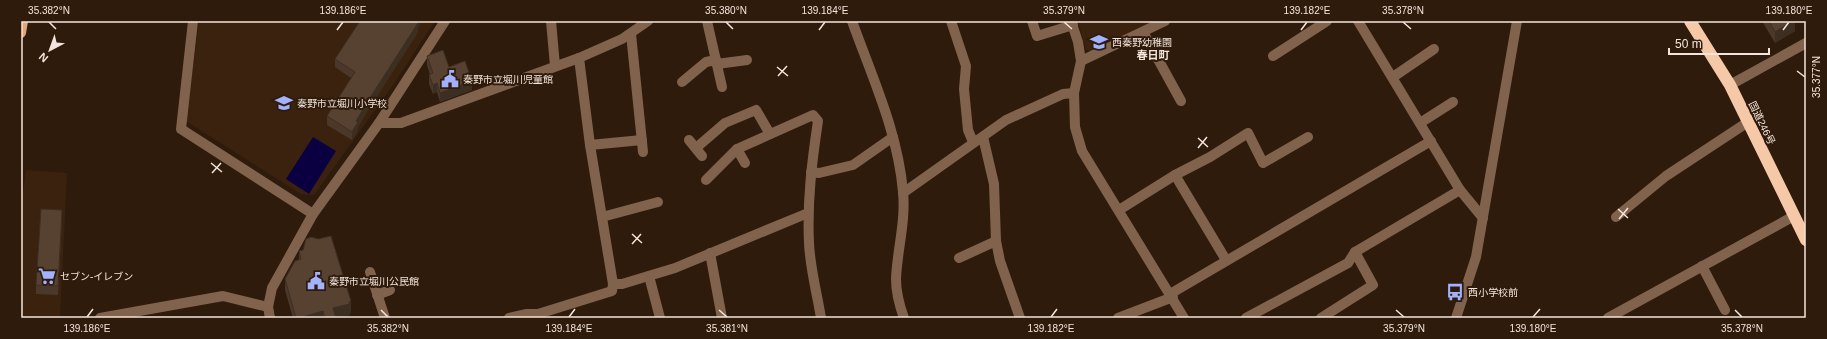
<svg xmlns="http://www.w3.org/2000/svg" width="1827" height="339" viewBox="0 0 1827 339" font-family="Helvetica,'Noto Sans JP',sans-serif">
<rect width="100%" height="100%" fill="#2f1b0c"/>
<!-- built -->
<g fill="#3b220e">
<polygon points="199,21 435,21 393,85 314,195 301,194 186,121"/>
<polygon points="1078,21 1154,21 1094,52 1086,50"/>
<polygon points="26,170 67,173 60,318 21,318 21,209"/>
</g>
<!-- water -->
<polygon fill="#0a0041" points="313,137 336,151 309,194 286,179"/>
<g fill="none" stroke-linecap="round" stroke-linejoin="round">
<!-- minor -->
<g stroke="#81634d" stroke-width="10">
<polyline points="193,21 181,129 313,214"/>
<polyline points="551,21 555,66"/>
<polyline points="707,21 722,87"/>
<path d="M852 21C872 77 898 132 903 192 906 221 897 251 896 279 896 291 900 307 904 318"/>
<polyline points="951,21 966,66 964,89 968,130 973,142"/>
<polyline points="1032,21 1037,36 1073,25"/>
<polyline points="1071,21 1078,42 1081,61 1074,93 1075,127 1082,151 1184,318"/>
<polyline points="1358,21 1460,190 1483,218"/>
<polyline points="1143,32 1181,101"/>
<polyline points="631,34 643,152"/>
<polyline points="1273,56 1327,21"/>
<polyline points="1081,61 1165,21"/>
<polyline points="717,64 747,60"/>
<polyline points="1393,77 1434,49"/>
<polyline points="682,82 706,62 716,60"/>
<polyline points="1730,85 1806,43"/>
<polyline points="379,123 401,123 579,58 622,39 648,21"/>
<polyline points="1420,123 1453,102"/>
<polyline points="983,137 994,184 996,241 1000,261 1020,318"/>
<polyline points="689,140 702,156"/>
<polyline points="590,145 642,140"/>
<polyline points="696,148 725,123 756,110 770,134"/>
<polyline points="737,149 745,163"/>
<polyline points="811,172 819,173 853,165 893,137"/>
<polyline points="1175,175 1226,260"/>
<path d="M706 180 737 149 813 115 818 121C812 161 807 201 809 243 810 268 817 293 821 318"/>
<polyline points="903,193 1006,120 1063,94 1074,93"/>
<polyline points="1119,210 1175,175 1210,157 1248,133 1263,163 1308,137"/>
<polyline points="602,217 658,202"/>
<polyline points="1616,217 1666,176 1748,122"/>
<polyline points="710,253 722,318"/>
<polyline points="959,258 996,241"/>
<polyline points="1702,266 1725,310"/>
<polyline points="370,272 385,318"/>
<polyline points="649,276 660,318"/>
<polyline points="613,284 622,284 675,268 808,213"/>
<polyline points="1170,294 1431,141"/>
<polyline points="377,295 390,290"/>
<polyline points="100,318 223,296 268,307"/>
<polyline points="270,318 268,307 272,288 313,214 379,123 445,21"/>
<polyline points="509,318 527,314 538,314 612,291 613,284 590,145 579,58"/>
<polyline points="1118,318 1173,297"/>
<polyline points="1246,318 1348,263 1355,252 1460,190"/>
<polyline points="1321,318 1373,285 1355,252"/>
<polyline points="1456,318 1476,257 1517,21"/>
<polyline points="1608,318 1794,216"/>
</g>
<!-- major -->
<polyline stroke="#e4a576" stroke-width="10" points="21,33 23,21"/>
<!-- highway -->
<polyline stroke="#f5c8a7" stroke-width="12" points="1690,21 1730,85 1806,240"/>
</g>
<!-- wall -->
<g fill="#4b382a">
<polygon points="420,21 420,25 418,28 418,32 368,110 358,127 358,131 352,140 327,125 327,116 351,78 335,67 335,59"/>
<polygon points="1762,21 1795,21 1795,31 1775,43"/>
<polygon points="427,56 449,67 472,90 440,102 437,92 433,94 429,84 429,75 430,75 427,65"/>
<polygon points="62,219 58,295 36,294 36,285"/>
<polygon points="299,251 351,312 350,313 350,315 338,318 293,318 285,290 285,279 299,260"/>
</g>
<!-- shaded-wall -->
<g fill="#3d2e22">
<polygon points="417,21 420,21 420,25 418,28 418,32 368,110 358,127 358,131 352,140 352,132 356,121 368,101"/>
<polygon points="1793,21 1795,21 1795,31 1775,43 1775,32"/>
<polygon points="472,81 472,90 440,102 440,93"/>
<polygon points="437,83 437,92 433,94 433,85"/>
<polygon points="62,210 62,219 58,295 58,286"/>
<polygon points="351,301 351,312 350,313 350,315 338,318 333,318 333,308"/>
<polygon points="323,311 323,318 299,318"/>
</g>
<!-- building -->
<g fill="#574131" stroke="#3d2e22">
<polygon points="360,21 417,21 417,22 418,23 368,101 356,121 358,122 352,132 327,116 355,72 335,59"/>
<polygon points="1769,21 1793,21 1775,32"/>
<polygon points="443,50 449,67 465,61 472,81 440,93 437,83 433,85 429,75 433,73 427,56"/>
<polygon points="41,209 62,210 58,286 36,285"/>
<polygon points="331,236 351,301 349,302 350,304 333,308 336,318 325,318 323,311 299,318 296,318 285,279 295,261 301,259 299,251 303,250 306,239 311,237 318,239"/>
</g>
<!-- ticks -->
<path fill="none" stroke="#f3e5db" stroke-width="1.5" d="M49 22 56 29M726 22 733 29M1064 22 1072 29M1403 22 1411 29M337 30 343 22M819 30 825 22M1301 30 1307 22M1783 30 1789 22M777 67 788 76M1797 71 1805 77M778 76 787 66M1198 138 1208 147M1198 148 1207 137M211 163 222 172M212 173 221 163M1618 209 1628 218M1619 219 1628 208M632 234 642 243M632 244 641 234M381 310 388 317M719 310 727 317M1396 310 1404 317M1735 310 1742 317M87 317 93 309M569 317 575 309M1051 317 1057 309M1533 317 1540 309"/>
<!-- icons -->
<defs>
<g id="school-bare" transform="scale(1.38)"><path d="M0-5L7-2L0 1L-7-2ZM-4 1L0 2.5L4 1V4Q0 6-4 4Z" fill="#a3b2fd" stroke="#2f1b0c" stroke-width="2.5" paint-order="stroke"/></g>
<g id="civic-bare" transform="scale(1.38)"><path d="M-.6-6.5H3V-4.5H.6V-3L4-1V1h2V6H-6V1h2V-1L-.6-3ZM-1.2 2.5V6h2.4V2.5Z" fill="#a3b2fd" stroke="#2f1b0c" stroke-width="2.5" paint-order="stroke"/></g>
<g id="supermarket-bare" transform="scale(1.38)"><path d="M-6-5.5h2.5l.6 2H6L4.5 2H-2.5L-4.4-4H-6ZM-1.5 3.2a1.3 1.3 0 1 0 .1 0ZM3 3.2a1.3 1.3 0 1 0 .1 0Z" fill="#a3b2fd" stroke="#2f1b0c" stroke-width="2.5" paint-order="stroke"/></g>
<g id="bus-bare" transform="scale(1.38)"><path d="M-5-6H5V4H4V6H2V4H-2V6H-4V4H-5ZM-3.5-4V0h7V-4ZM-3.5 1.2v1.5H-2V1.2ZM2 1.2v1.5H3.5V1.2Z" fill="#a3b2fd" stroke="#2f1b0c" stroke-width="2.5" paint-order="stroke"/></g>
</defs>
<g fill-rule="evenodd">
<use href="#school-bare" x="1099" y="42"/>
<use href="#civic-bare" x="450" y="79"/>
<use href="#school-bare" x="284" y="103"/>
<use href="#supermarket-bare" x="47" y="276"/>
<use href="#civic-bare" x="316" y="281"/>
<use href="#bus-bare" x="1455" y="292"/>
</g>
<g text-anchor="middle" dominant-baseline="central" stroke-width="4" stroke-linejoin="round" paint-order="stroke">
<!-- poi labels -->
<g font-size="10" fill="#f3e5db" stroke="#2f1b0c" text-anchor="start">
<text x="1112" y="42">西秦野幼稚園</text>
<text x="463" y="79">秦野市立堀川児童館</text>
<text x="297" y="103">秦野市立堀川小学校</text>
<text x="60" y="276">セブン-イレブン</text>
<text x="329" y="281">秦野市立堀川公民館</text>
<text x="1468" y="292">西小学校前</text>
</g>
<!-- street labels -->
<g font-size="10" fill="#f3e5db" stroke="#2f1b0c">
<text transform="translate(1762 123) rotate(64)">国道246号</text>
</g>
<!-- neighbourhood labels -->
<g font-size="11" font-weight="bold" fill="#f3e5db" stroke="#2f1b0c">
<text x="1153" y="55">春日町</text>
</g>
</g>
<!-- border -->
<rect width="1827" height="339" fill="none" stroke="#2f1b0c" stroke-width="44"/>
<!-- north arrow -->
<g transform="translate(50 50) rotate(221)" stroke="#2f1b0c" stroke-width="3" paint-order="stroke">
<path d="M0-3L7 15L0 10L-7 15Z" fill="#f3e5db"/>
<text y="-6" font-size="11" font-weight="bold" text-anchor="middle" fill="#f3e5db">N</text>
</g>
<!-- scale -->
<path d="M1669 48v6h100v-6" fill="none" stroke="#f3e5db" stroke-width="2"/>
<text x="1675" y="48" font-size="12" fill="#f3e5db" stroke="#2f1b0c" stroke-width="3" paint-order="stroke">50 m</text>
<rect x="22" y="22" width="1783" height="295" fill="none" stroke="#f3e5db" stroke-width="1.5"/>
<g font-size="10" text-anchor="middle" fill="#f3e5db">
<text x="49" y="14">35.382°N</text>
<text x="343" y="14">139.186°E</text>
<text x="726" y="14">35.380°N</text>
<text x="825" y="14">139.184°E</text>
<text x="1064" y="14">35.379°N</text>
<text x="1307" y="14">139.182°E</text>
<text x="1403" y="14">35.378°N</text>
<text x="1789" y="14">139.180°E</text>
<text transform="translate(1816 77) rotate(-90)" y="4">35.377°N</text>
<text x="87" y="332">139.186°E</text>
<text x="388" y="332">35.382°N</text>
<text x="569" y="332">139.184°E</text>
<text x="727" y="332">35.381°N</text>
<text x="1051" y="332">139.182°E</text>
<text x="1404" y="332">35.379°N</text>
<text x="1533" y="332">139.180°E</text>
<text x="1742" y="332">35.378°N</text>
</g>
</svg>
